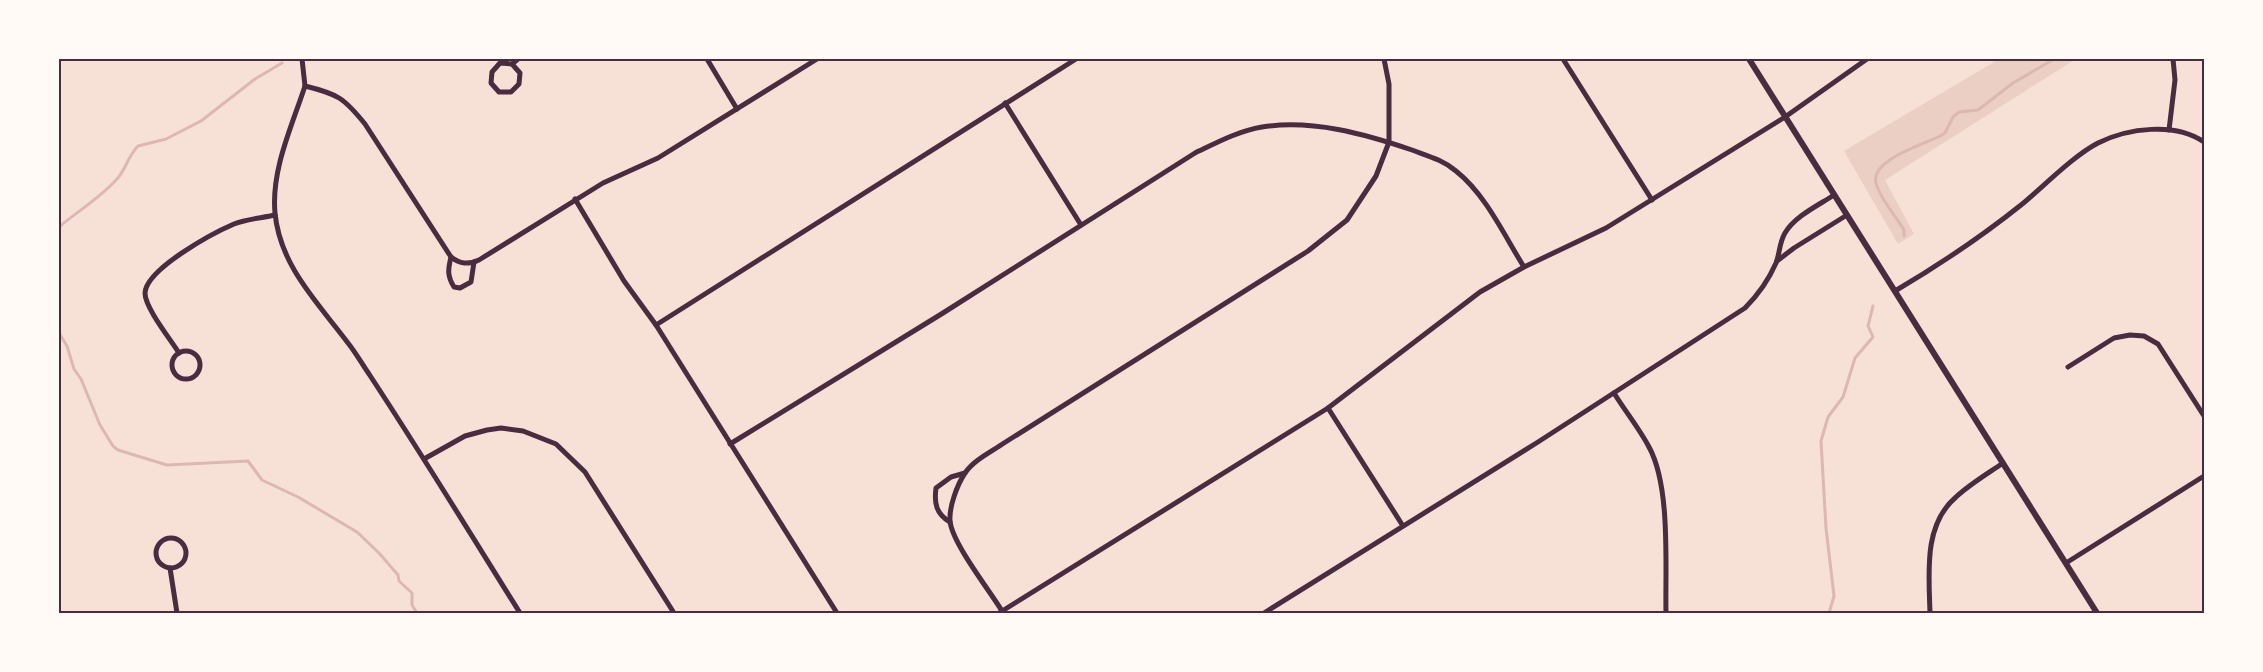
<svg xmlns="http://www.w3.org/2000/svg" width="2263" height="672" viewBox="0 0 2263 672" font-family="'Times New Roman',serif">
<rect width="100%" height="100%" fill="#f7e1d7"/>
<!-- green -->
<polygon fill="#ebcfc5" points="1999,59 2076,59 1885,180 1914,234 1898,244 1844,151"/>
<g fill="none" stroke-linecap="round" stroke-linejoin="round">
<!-- stream -->
<g stroke="#dcb8b0" stroke-width="3">
<path d="M59 227C78 211 100 198 117 179 126 169 128 156 138 146L166 139 201 121 255 79 282 63"/>
<path d="M1904 236V230C1896 216 1880 199 1876 183 1870 160 1924 144 1940 136L1945 133 1953 117 1959 112 1978 110 2013 83 2054 59"/>
<polyline points="59,333 67,346 74,369 81,379 100,425 113,446 118,450 167,465 248,461 262,480 298,497 357,532 379,553 398,575 399,581 412,593 412,605 417,613"/>
<polyline points="1829,613 1834,596 1826,528 1821,441 1828,417 1843,397 1855,358 1873,337 1868,326 1873,306"/>
</g>
<!-- minor -->
<g stroke="#4a2c40" stroke-width="5">
<path d="M302 59 305 86C338 94 344 98 365 124L451 257C460 264 468 265 479 260L603 183 658 158 817 59"/>
<polyline points="707,59 737,109"/>
<polyline points="1563,59 1652,200"/>
<polyline points="512,64 520,73 519,84 511,92 499,92 491,83 492,72 500,63 512,64 518,59"/>
<path d="M305 86C292 126 271 170 275 213 280 266 318 303 348 343 356 353 362 364 369 374 421 453 470 533 520 613"/>
<polyline points="1005,103 1081,225"/>
<polyline points="2169,130 2175,80 2173,59"/>
<polyline points="575,199 624,281 656,325 837,613"/>
<path d="M451 257C448 269 447 276 454 287L460 288 471 282 474 262"/>
<polyline points="1777,261 1794,248 1847,215"/>
<path d="M1895 291C1939 265 1981 237 2021 205 2043 187 2073 156 2098 143 2128 128 2175 122 2204 142"/>
<polyline points="656,325 1076,59"/>
<circle cx="186" cy="365" r="14"/>
<path d="M179 353C171 340 145 308 145 293 146 269 213 233 234 224 246 219 262 218 275 215"/>
<polyline points="2068,367 2114,338 2130,335 2144,336 2158,344 2204,416"/>
<path d="M1614 393C1625 411 1639 428 1649 447 1671 487 1665 567 1666 613"/>
<polyline points="1328,408 1403,526"/>
<path d="M730 444 943 313 1195 153C1216 143 1238 131 1262 127 1312 119 1365 134 1412 150 1428 156 1443 160 1456 171 1486 195 1504 235 1524 267"/>
<polyline points="424,459 465,436 487,430 501,428 523,431 556,444 585,472 674,613"/>
<path d="M950 522C936 514 934 503 936 488L951 477 965 473"/>
<circle cx="171" cy="553" r="15"/>
<polyline points="2066,563 2204,476"/>
<polyline points="170,568 177,613"/>
<path d="M1002 611C990 591 952 543 950 521 949 507 957 485 965 473 974 460 991 452 1004 443L1308 251 1347 220 1376 176 1389 142V84L1384 59"/>
<polyline points="999,613 1328,408 1480,292 1524,267 1606,228 1785,117 1867,59"/>
<path d="M1264 613 1538 442 1745 308C1758 295 1769 279 1776 263 1780 253 1779 243 1785 233 1795 216 1819 205 1834 195"/>
<path d="M1930 613C1929 574 1923 525 1956 497 1970 484 1987 474 2003 463"/>
</g>
<!-- tertiary -->
<polyline stroke="#4a2c40" stroke-width="6" points="1749,59 2097,613"/>
</g>
<!-- border -->
<rect width="2263" height="672" fill="none" stroke="#fffaf5" stroke-width="120"/>
<rect x="60" y="60" width="2143" height="552" fill="none" stroke="#4a2c40" stroke-width="2"/>
</svg>
